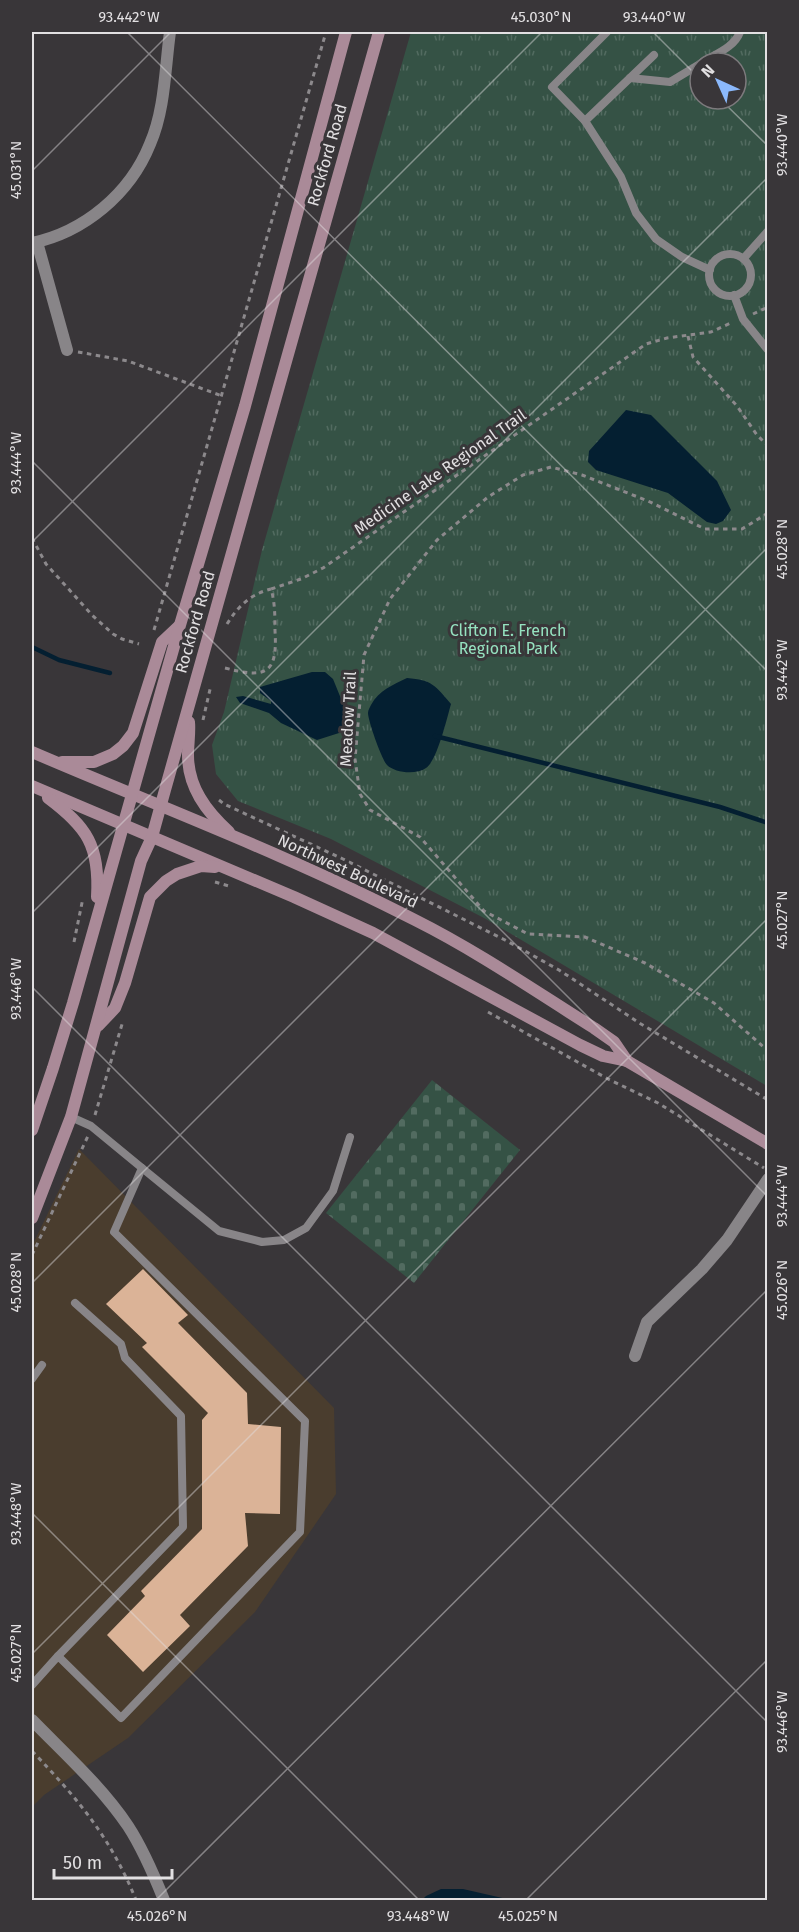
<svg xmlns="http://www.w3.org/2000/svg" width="799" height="1932" viewBox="0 0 799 1932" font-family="'Fira Sans',sans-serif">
<defs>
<pattern id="cemetery-stones" width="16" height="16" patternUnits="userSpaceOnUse" patternTransform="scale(1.5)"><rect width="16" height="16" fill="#355245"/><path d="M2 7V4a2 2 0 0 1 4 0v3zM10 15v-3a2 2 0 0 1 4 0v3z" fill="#526b60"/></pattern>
<pattern id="park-tufts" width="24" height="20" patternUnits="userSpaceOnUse" patternTransform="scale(1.5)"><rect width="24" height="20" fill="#355245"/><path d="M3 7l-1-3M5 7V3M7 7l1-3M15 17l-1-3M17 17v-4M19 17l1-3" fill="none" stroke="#526b60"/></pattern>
</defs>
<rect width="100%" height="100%" fill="#393639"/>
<!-- commercial -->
<polygon fill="#4a3d2e" points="79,1149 334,1408 336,1494 255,1612 128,1738 44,1795 32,1807 32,1246"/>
<!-- cemetery -->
<polygon fill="url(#cemetery-stones)" points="432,1080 520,1150 414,1283 326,1213"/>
<!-- park -->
<path fill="url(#park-tufts)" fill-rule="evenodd" d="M411 32H767V1086L486 919 331 839 238 801 216 774 212 745 224 712 262 550ZM700 63H736V99H700Z"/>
<!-- water -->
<g fill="#041f31">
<polygon points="626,410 651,415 717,481 731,510 723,521 716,524 707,522 668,493 596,470 588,462 589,451"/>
<polygon points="312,672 325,672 333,679 346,711 345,722 339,733 317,740 281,723 269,713 240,703 236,697 243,696 271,704 271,701 260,693 260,687"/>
<path d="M407 678C432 680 435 685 451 704 447 718 437 761 426 768 416 775 395 773 387 765 382 760 368 721 368 713 368 710 370 707 371 705 379 690 393 685 407 678Z"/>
<polygon points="441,1889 463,1889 511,1900 422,1900 426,1896"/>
</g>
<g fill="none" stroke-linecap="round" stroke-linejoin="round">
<!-- stream -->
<g stroke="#041f31" stroke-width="4.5">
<polyline points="32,647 59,660 110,673"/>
<polyline points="435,736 720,807 768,823"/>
</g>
</g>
<!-- building -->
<polygon fill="#dbb397" points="143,1269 188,1315 178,1323 247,1393 248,1424 281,1427 280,1514 245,1513 248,1546 180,1615 190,1626 143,1672 107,1635 145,1596 141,1591 202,1529 202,1420 208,1413 142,1347 147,1343 106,1304"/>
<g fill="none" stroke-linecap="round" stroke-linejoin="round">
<!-- path -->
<g stroke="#8c898c" stroke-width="3" stroke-dasharray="4.5 4.5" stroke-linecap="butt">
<polyline points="753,314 768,307"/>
<polyline points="688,336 693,357 737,406 757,435 768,446"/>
<polyline points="78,352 128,361 222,396"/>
<polyline points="768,513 742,529 705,529 648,501 582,475 551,467 523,475 488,497 437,540 390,599 364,655 355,759 360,794 370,810 420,837 484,911 528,934 585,937 645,963 714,1003 768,1051"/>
<polyline points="32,538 46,564 92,615 113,634 122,639 139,644"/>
<path d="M227 624C238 606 251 594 271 589"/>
<polyline points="154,630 326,32"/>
<path d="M225 668C264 678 278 676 275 631 275 617 275 602 271 589L301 579 323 568 646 344 667 338 711 332 733 322"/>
<polyline points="203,720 211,685"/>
<polyline points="219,800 224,804 343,859 505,940 559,970 641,1024 768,1100"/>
<polyline points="215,882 229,886"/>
<polyline points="74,942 83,898"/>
<polyline points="488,1012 608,1079 658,1103 764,1168"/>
<polyline points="95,1115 123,1021"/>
<polyline points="32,1255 88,1136"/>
<path d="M32 1751C78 1799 111 1838 136 1900"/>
</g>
<!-- service -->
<g stroke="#888588" stroke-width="8">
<polyline points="607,32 552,87 585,121 621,177 636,213 656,239 682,257 710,270"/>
<path d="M701 63C715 54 734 48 740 32"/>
<polyline points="630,78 670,82 700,64"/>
<polyline points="585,121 654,55"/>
<circle cx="730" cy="275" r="21"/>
<polyline points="744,258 768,231"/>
<polyline points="734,295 743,319 768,350"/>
<polyline points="142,1168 219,1231 262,1242 284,1240 306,1228 333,1191 350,1137"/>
<polyline points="32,1379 42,1365"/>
<polyline points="58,1656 183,1527 181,1416 125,1358 121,1344 75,1303"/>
<polyline points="32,1685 58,1656 121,1718 300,1532 305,1421 114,1232 142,1168 91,1126 71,1117"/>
</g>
<!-- minor -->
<g stroke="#888588" stroke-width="12">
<polyline points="37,242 67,350"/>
<path d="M32 243C84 232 130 194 150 144 165 110 165 68 170 32"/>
<polyline points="635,1356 647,1322 702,1269 727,1240 768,1179"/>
</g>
<!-- tertiary -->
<path stroke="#888588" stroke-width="12" d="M32 1720C65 1754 101 1786 128 1826 143 1849 154 1875 164 1900"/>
<!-- secondary -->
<g stroke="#aa8a98" stroke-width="12">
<path d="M189 722C190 733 188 744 188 755 188 787 206 811 229 832"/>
<path d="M32 752C160 807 291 856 415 920 477 951 535 991 594 1028L614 1042 627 1061"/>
<polyline points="62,762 94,762 113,754 123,746 133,733 162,642 179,626"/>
<polyline points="32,786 294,897 373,933 580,1045 603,1056 627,1061 768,1144"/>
<path d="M48 798C87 827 100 846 97 897"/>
<polyline points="98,1026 115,1008 125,983 150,897 166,881 177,874 201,866 215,867"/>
<polyline points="32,1130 53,1068 73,1003 180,625 245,406 346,32"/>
<polyline points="32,1218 71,1117 141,861 152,837 165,790 379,32"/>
</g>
</g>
<!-- ticks -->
<path fill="none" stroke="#e2e0e2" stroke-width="1.5" stroke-opacity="0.45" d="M127 32 768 672M653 32 700 79M720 99 768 146M32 171 171 32M32 461 768 1197M32 542 542 32M32 913 768 177M32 987 768 1723M32 1283 768 547M32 1513 419 1900M32 1654 768 918M156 1900 768 1289M526 1900 768 1659"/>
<g text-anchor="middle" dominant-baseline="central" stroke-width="6" stroke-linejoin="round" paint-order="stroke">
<!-- street labels -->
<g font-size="16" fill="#e2e0e2" stroke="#393639">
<text transform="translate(327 155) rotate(-74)">Rockford Road</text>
<text transform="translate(440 472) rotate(-35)">Medicine Lake Regional Trail</text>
<text transform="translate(195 622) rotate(-74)">Rockford Road</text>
<text transform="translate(348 719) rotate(-87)">Meadow Trail</text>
<text transform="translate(348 871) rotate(25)">Northwest Boulevard</text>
</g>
<!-- park labels -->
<g font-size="16" fill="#95e2c0" stroke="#393639">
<text x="508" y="630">Clifton E. French<tspan x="508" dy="18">Regional Park</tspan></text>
</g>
</g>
<!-- border -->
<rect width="799" height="1932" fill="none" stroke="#393639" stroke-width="66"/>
<!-- north arrow -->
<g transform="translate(718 81) rotate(315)"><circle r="28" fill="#393639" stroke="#7d7a7d" stroke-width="1.5"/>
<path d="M0-4.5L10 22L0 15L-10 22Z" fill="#8bb9fc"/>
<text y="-9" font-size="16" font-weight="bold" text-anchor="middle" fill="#e2e0e2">N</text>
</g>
<!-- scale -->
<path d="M54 1869v9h118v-9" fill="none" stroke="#e2e0e2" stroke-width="3"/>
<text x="63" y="1869" font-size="18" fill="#e2e0e2" stroke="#393639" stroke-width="4.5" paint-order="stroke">50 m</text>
<rect x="33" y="33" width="733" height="1866" fill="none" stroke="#e2e0e2" stroke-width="2"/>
<g font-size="15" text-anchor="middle" fill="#e2e0e2">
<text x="129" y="22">93.442°W</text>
<text x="541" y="22">45.030°N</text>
<text x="654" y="22">93.440°W</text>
<text transform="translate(782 145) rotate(-90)" y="5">93.440°W</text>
<text transform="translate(16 170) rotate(-90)" y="5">45.031°N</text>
<text transform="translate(16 463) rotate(-90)" y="5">93.444°W</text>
<text transform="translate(782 549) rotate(-90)" y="5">45.028°N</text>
<text transform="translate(782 670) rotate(-90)" y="5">93.442°W</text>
<text transform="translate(782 920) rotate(-90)" y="5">45.027°N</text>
<text transform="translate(16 989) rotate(-90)" y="5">93.446°W</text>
<text transform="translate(782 1196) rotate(-90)" y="5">93.444°W</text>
<text transform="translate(16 1282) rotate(-90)" y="5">45.028°N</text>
<text transform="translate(782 1290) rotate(-90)" y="5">45.026°N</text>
<text transform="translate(16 1514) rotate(-90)" y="5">93.448°W</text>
<text transform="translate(16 1653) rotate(-90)" y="5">45.027°N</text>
<text transform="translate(782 1722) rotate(-90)" y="5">93.446°W</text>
<text x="157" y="1921">45.026°N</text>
<text x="418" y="1921">93.448°W</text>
<text x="528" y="1921">45.025°N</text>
</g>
</svg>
